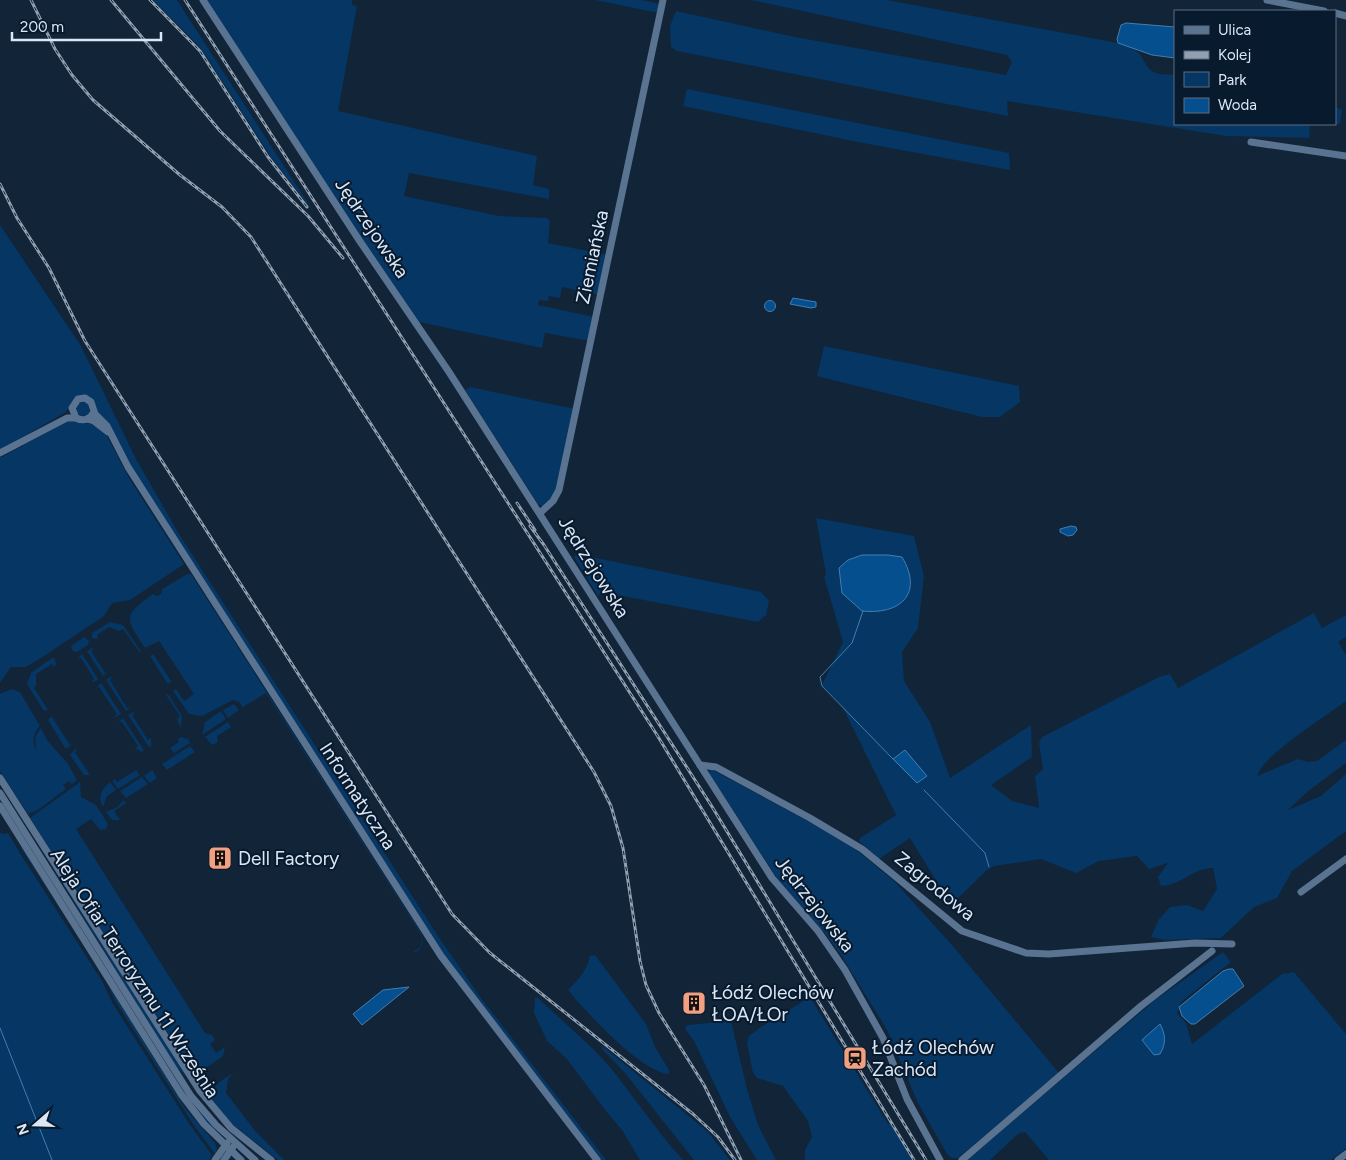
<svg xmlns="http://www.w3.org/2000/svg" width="1346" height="1160" viewBox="0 0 1346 1160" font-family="Figtree,sans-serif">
<rect width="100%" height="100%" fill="#112438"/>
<!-- green -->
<g fill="#053664">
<polygon points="153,0 177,0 315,214 271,157 208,59 197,44"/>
<polygon points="206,0 352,0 352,5 357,6 338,111 537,156 533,185 549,189 549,199 409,173 404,196 499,216 547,218 550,221 548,243 608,255 599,295 562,287 560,298 549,296 548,301 539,300 538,305 594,317 590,341 545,333 542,348 419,322 372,255"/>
<polygon points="595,0 641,0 661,4 659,13"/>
<path d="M751 0H887L1118 43C1123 46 1128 46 1133 49 1150 58 1140 78 1175 74V124H1310L1309 138 1226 136 1007 101 1008 116 677 51 671 47 670 26 676 11 795 37 1006 75 1012 62 1007 55Z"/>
<polygon points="687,89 1009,153 1010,170 863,143 683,106"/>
<polygon points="1335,107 1342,110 1340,124 1335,124"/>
<polygon points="0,225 81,346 136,459 179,534 440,939 481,998 606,1160 600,1160 451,966 99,416 96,406 76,397 66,412 0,450"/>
<polygon points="824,346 1019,386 1020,402 1000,417 982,417 817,376"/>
<path d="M470 387 575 409C569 437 565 489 543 507L537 503 465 390Z"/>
<circle cx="83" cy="409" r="7"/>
<polygon points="68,421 93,424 107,436 129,478 184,564 130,600 112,603 104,616 44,656 26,667 11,667 0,683 0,458"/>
<path d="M816 518 914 536 924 576 918 628 902 652 904 681 930 722 950 778 1031 725 1032 757 991 785 1012 801 1039 808 1035 776 1043 769 1039 743 1042 737 1159 677 1170 674 1178 688 1314 613 1322 628 1346 615V637L1338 642 1346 655V701C1326 716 1262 756 1257 776L1298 759 1308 762 1317 761 1346 740V763L1307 792 1288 810 1321 796 1346 774V831L1292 871 1277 898 1254 907 1221 938 1164 940 1151 937 1159 919 1170 907 1187 905 1203 911 1217 889 1213 868C1193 868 1182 885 1161 886L1158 877 1168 863 1149 869 1137 856 1099 861 1076 873 1041 859 994 866 987 870 951 905 910 838 879 859 859 841 860 838 896 815 842 706 822 685 843 642 824 577 826 574Z"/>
<polygon points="577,554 761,592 769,601 766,615 758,622 602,592 598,596 574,557"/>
<path d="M187 574H191L422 935C424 943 421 953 413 952L421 947 422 936 266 693 243 707 247 714 239 702 233 700 202 716 189 714 173 691 176 689 184 701 194 694 159 641 145 648C125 618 122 616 153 594L157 596 162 593V589Z"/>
<polygon points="110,622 123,625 140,650 140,653 123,629 119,631 109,627 97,635 98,639 92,638 92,633"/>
<polygon points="84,637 89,641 88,645 77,652 73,651 71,646"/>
<polygon points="92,648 94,649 91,651 105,673 108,671 103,676 87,651"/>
<polygon points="82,654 98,679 94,682 92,681 94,679 81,658 77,659"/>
<polygon points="153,654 171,681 170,683 167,683 150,656"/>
<polygon points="52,658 55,659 56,665 54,667 52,664 36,674 36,685 34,688 48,710 44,711 27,684 31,673"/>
<polygon points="110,677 112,677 110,680 127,708 131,706 126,711 106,680"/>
<polygon points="101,683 121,714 116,717 114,717 117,714 99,687 96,688"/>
<path d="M11 689 20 692 40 726C33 733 32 741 36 750L35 737 41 728 47 740 68 764 77 780 72 784 69 781 63 785 66 789 38 810 28 814 0 771V694Z"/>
<polygon points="168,694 182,716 181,728 177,719 180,716 166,695"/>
<polygon points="234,704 239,710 228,718 223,710"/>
<polygon points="221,711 226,719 202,735 205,722"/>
<polygon points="133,712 135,713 132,715 148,740 151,738 151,746 149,747 128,715"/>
<polygon points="54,714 52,717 70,745 73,743 68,748 65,748 48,720"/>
<polygon points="123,718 144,750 142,752 135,748 138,746 122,722 118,723"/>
<polygon points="228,722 231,727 217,736 218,742 212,745 205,737"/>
<polygon points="181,737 188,739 190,743 174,753 170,748 179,742 178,739"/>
<polygon points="190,746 195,752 167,770 162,764"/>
<polygon points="75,749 77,750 75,752 90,775 84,775 70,755"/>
<polygon points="711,769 847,842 895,882 952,945 1059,1073 958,1158 952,1158 947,1154 918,1103 887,1030 841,955 825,933 778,880 710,775 709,770"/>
<polygon points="136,770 140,775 118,789 112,781 115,779 117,782"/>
<polygon points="152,770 157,778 150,783 144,776"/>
<polygon points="142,777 148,784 126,798 120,791"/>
<polygon points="80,782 81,797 96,805 108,824 106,829 100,830 91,819 76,829 205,1033 212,1035 215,1040 210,1044 216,1053 225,1047 223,1056 206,1068 194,1070 188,1065 30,818"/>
<path d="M110 782 116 790 107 796 103 807C97 797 102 788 110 782Z"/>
<polygon points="124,800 126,803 114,811 120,820 112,820 106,812 117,807"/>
<polygon points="25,822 181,1066 184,1075 174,1064"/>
<polygon points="18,826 189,1098 224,1138 207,1122 183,1092"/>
<polygon points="0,832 2,834 8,833 20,853 102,981 113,1004 190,1125 212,1155 209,1160 0,1160"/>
<polygon points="22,847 185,1108 215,1143 217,1149 215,1154 193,1124 116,1002 105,979 21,848"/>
<polygon points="1223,952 1231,962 1181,1002 1177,1013 1186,1023 1192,1044 1282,974 1294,972 1346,1034 1346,1148 1331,1160 1049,1160 1025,1132 1018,1134 990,1160 967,1160 1155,1000"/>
<path d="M595 955 646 1024 655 1047 669 1070V1074C643 1074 585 1011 568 990 579 979 587 970 590 956Z"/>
<polygon points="810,997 888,1124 890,1123 912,1160 805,1160 805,1150 812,1137 808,1121 783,1086 757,1078 753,1073 747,1043 749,1036 761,1027"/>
<path d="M535 998H538C562 1021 588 1042 610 1067 635 1098 656 1130 683 1160H640L622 1130 609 1115 566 1058 547 1041 534 1013Z"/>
<polygon points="731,1021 747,1089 758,1125 776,1160 757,1160 730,1117 694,1041 685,1029 687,1025"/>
<polygon points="601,1045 707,1131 730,1160 694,1160 625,1073 603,1050"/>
<path d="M234 1073 228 1079 226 1093 256 1132 284 1160H278L231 1123 213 1102C208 1087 223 1079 234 1073Z"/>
</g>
<!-- water -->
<g fill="#064f8f" stroke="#467dae">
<polygon points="1126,23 1175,27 1175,58 1152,55 1118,43 1117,39 1121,25"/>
<polygon points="793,298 816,302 816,307 811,308 790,304"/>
<circle cx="770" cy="306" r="5.5"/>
<polygon points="1071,526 1076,527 1077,530 1073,535 1068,536 1060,532 1060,529"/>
<path d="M862 555H888L902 557C924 594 900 615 862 611L842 593 839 568 848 560Z"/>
<polygon points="905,750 927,776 917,783 893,759"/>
<polygon points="1229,969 1233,969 1244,986 1195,1024 1191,1024 1182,1016 1179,1007 1223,971"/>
<polygon points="409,987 362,1025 353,1014 383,990"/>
<path d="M1160 1024C1166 1035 1166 1044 1160 1054L1154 1055 1142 1040Z"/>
</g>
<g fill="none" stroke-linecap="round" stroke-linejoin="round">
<!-- stream -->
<g stroke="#467dae" stroke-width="1">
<polyline points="863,611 852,643 820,677 822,686 893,759"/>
<polyline points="924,790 985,853 989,867"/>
<polyline points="0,1028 52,1160"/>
</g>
<!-- minor -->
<g stroke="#597391" stroke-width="7">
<polyline points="203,0 359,240 449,372 772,878 818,931 845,970 883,1038 907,1099 940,1160"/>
<polyline points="1267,0 1324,11"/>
<polyline points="1335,13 1346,16"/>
<polyline points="1251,142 1346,156"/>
<path d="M94 411C91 419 84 422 76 418L72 408 78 399 85 398 91 402 95 414 107 426 128 467 441 956 597 1160"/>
<polyline points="87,419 94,421 108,432"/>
<polyline points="0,453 67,418 76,418"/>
<polyline points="540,513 553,501 559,490 663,0"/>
<polyline points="700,765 716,767 810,818 862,849 962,931 1026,953 1049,954 1195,943 1232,944"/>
<polyline points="0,778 200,1091 231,1128 271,1160"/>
<polyline points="0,793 191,1096 216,1125 255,1160"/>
<polyline points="0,806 181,1094 204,1124 241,1160"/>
<polyline points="1301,892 1346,859"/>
<polyline points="215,1160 227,1143"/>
<polyline points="224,1160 233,1147"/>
<polyline points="962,1160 1141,1006 1212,951"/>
<polyline points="1338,1160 1346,1154"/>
</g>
<!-- rail casing -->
<g stroke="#91a0b0" stroke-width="3">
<g id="rail">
<polyline points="31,0 55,49 72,75 93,100 180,175 222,207 251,237 594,772 611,806 623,848 640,961 646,985 659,1013 704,1085 741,1160"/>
<polyline points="111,0 220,131 308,216 343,258"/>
<polyline points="150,0 200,51 268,157 307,207"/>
<polyline points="185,0 657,735 914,1160"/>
<polyline points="0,184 17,218 49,268 85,341 452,914 490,953 693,1114 718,1137 735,1160"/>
<polyline points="517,503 535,530"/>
<polyline points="530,526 544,545 711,805 926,1160"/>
</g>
</g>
<!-- rail -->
<use href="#rail" stroke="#081a2e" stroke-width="1" stroke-dasharray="4" stroke-linecap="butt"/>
</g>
<!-- icons -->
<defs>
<g id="building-square" transform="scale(1.25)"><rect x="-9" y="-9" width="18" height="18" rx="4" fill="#f2a080" stroke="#081a2e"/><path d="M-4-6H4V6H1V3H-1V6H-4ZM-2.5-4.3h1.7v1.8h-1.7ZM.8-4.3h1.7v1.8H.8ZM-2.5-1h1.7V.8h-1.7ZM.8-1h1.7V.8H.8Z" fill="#111"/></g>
<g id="station-square" transform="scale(1.25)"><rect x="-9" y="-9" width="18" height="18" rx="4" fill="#f2a080" stroke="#081a2e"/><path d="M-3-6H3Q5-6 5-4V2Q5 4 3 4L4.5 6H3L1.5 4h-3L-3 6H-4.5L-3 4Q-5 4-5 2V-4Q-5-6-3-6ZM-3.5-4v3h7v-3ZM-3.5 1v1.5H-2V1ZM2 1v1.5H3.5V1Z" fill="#111"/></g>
</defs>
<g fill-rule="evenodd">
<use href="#building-square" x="220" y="858"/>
<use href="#building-square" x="694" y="1003"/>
<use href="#station-square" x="855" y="1058"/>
</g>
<g text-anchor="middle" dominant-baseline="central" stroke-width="4" stroke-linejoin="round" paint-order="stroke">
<!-- street labels -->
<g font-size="19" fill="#dbe7f5" stroke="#081a2e">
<text transform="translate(372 228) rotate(56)">Jędrzejowska</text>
<text transform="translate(592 257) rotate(-78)">Ziemiańska</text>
<text transform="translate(594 567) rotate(58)">Jędrzejowska</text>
<text transform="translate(358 796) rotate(57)">Informatyczna</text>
<text transform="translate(935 886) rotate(39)">Zagrodowa</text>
<text transform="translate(815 904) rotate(52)">Jędrzejowska</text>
<text transform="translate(135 973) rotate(57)">Aleja Ofiar Terroryzmu 11 Września</text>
</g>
<!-- poi labels -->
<g font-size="19" fill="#dbe7f5" stroke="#081a2e" text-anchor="start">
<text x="238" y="858">Dell Factory</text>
<text x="712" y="992">Łódź Olechów<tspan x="712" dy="22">ŁOA/ŁOr</tspan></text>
<text x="872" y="1047">Łódź Olechów<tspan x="872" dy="22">Zachód</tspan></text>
</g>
</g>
<!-- legend -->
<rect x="1174" y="10" width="162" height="115" fill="#081a2e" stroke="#5c6c7e"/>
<rect x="1184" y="26" width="25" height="8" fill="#597391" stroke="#5c6c7e"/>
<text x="1218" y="35" font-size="15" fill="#dbe7f5">Ulica</text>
<rect x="1184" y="51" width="25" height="8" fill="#91a0b0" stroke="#5c6c7e"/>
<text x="1218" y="60" font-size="15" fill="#dbe7f5">Kolej</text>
<rect x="1184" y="72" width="25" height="15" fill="#053664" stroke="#5c6c7e"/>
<text x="1218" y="85" font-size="15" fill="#dbe7f5">Park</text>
<rect x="1184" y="98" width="25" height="15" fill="#064f8f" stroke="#5c6c7e"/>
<text x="1218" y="110" font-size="15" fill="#dbe7f5">Woda</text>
<!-- north arrow -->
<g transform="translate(35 1125) rotate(250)" stroke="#081a2e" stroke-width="4" paint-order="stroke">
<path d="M0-4L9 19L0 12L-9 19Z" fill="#dbe7f5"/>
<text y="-8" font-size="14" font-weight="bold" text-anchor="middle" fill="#dbe7f5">N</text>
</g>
<!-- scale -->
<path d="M12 32v8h149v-8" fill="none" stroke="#dbe7f5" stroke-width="2.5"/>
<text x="20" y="32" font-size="15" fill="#dbe7f5" stroke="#081a2e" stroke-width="4" paint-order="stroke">200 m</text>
</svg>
